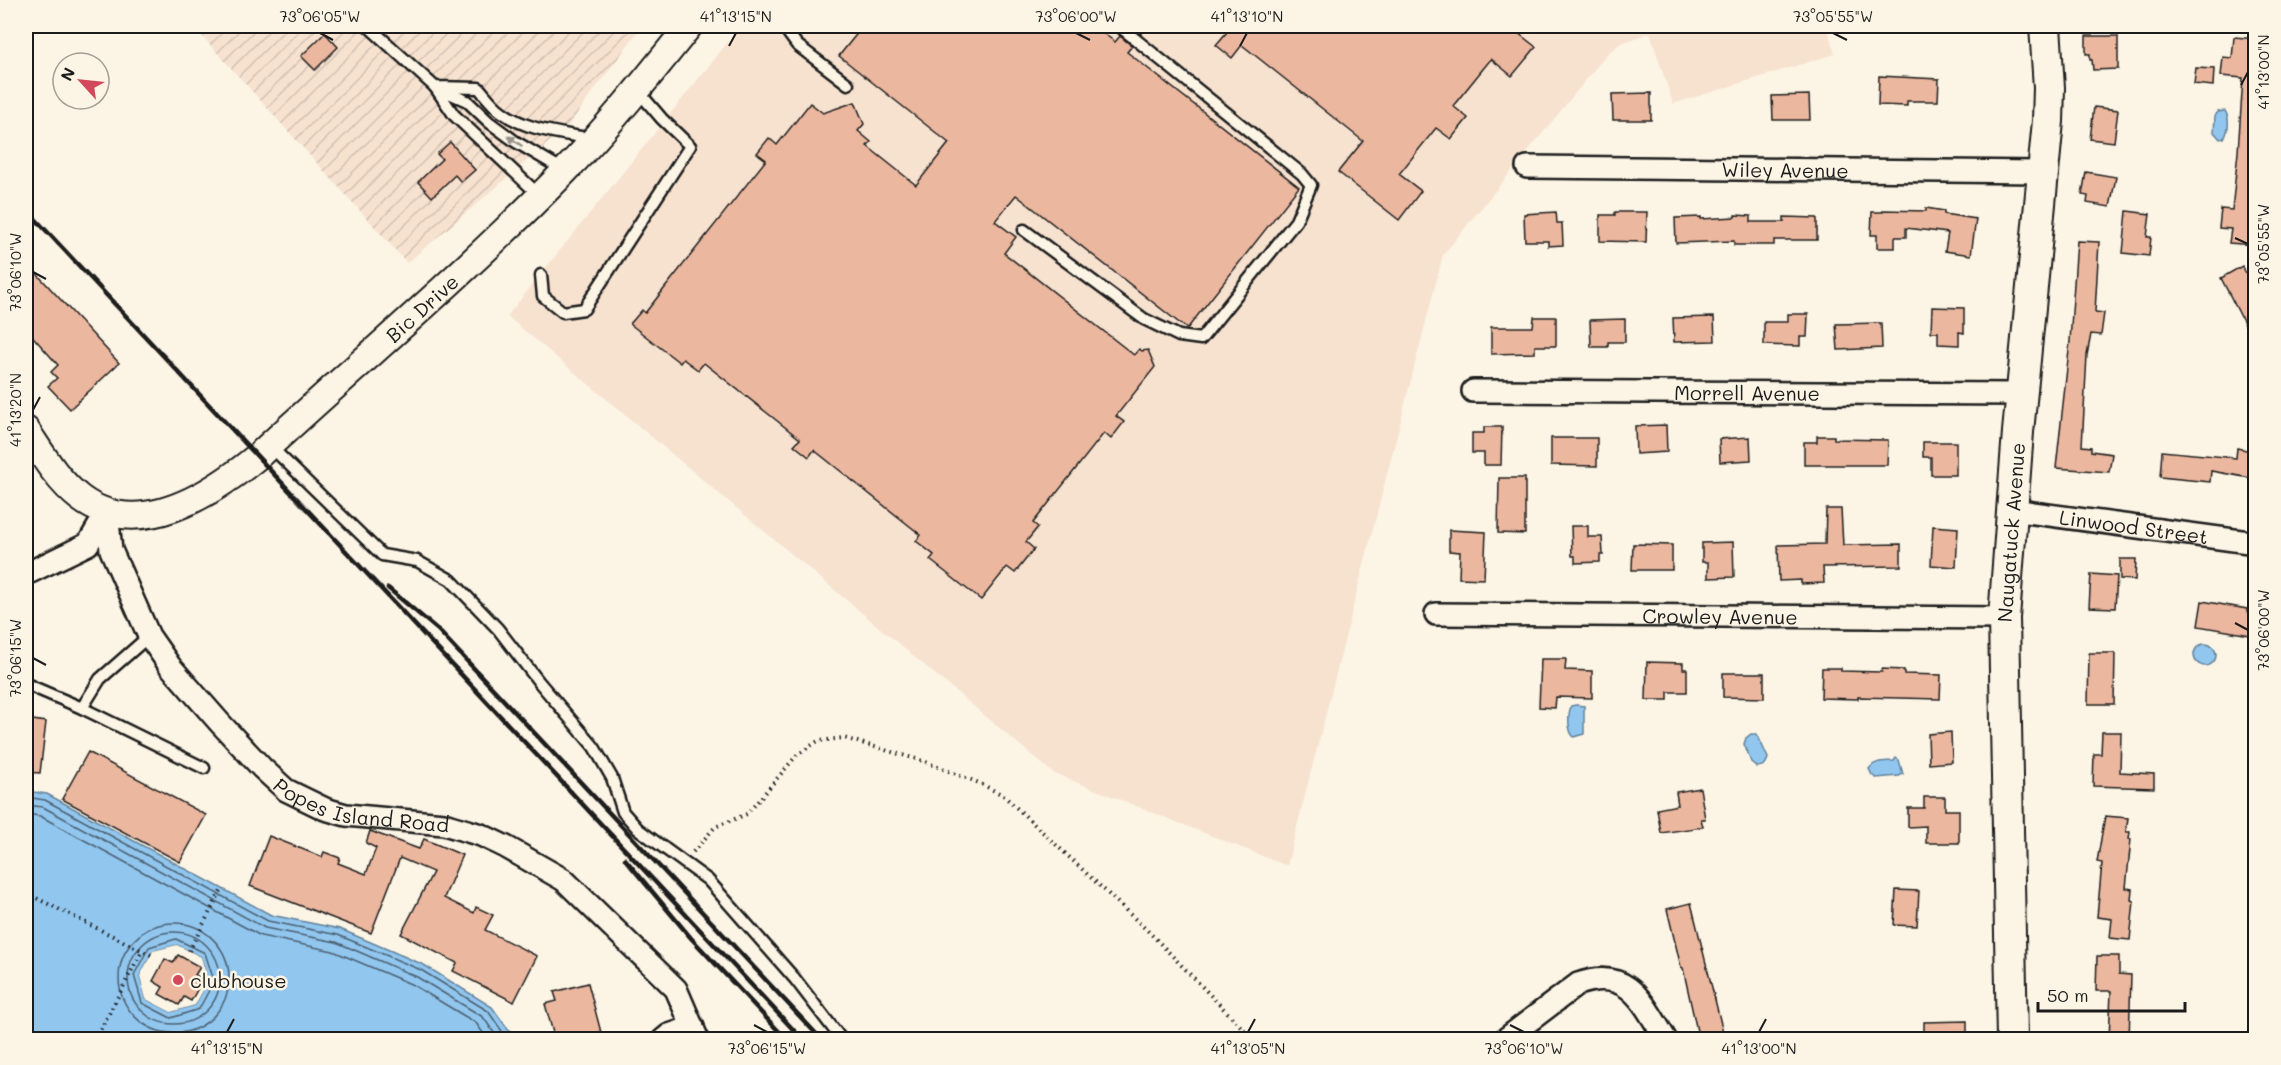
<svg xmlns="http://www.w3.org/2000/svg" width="2281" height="1065" viewBox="0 0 2281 1065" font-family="Mali,sans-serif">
<defs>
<pattern id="industrial-furrows" width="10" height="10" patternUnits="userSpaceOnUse" patternTransform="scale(1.5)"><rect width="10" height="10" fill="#f7e2d0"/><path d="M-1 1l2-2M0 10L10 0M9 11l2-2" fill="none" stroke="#d3c1b2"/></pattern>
</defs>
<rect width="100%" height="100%" fill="#fcf5e5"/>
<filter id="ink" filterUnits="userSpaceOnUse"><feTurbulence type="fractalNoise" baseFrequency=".0167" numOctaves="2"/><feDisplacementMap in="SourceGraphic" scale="12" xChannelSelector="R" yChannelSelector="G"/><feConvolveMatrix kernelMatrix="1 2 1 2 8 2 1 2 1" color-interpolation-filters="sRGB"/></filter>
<g filter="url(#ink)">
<!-- built -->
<polygon fill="#f7e2d0" points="741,26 1827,26 1835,54 1673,104 1650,33 1621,43 1608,53 1443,255 1287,866 1053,773 507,316"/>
<!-- industrial -->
<polygon fill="url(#industrial-furrows)" points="193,26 642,26 567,127 407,263"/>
<!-- water -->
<g fill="#91c6ef" stroke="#62829b" stroke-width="1.5" fill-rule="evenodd">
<path d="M2225 111C2230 118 2229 131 2224 138L2220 139 2214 132 2215 116 2218 112Z"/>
<circle cx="2205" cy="655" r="11"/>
<path d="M1576 705 1584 706V734L1574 737C1567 731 1568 714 1571 706Z"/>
<path d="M1751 734H1757L1768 758C1766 765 1764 766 1757 767L1751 762 1744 744 1746 738Z"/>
<path d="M1896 758 1899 760 1903 774 1899 776 1876 778 1872 775 1869 769C1875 760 1885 762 1894 761Z"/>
<path d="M26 791 47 794 271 915 340 929 424 965 492 1007 515 1039H26ZM177 945 201 957 208 981 195 1005 171 1012 146 999 140 976 153 951Z"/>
</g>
<!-- pier -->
<path fill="#fcf5e5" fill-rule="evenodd" d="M177 945 201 957 208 981 195 1005 171 1012 146 999 140 976 153 951ZM176 948 198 959 205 981 193 1002 171 1009 149 997 143 976 155 954Z"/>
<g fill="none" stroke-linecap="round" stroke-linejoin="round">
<!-- shore -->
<g stroke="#4b6070" stroke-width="1.5">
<polyline points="26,797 45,800 268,921 338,935 421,970 488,1011 508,1040"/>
<polyline points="26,805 43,807 265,928 336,942 417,977 483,1017 499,1040"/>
<polyline points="26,814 40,816 261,936 333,951 413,985 476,1023 488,1040"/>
<circle cx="174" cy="978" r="55"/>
<circle cx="174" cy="978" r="46"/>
<polygon points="176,939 205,953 214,981 199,1009 171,1018 142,1003 134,975 149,947"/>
</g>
</g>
<!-- building -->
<g fill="#ecb79f" stroke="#1c1c1c" stroke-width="1.5">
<polygon points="863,26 1094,26 1115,42 1120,36 1132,46 1127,52 1299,187 1187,329 1016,195 995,221 1016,237 1004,253 1134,355 1139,349 1142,351 1148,350 1155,367 1116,416 1124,422 1111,439 1104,433 1033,523 1038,527 1026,542 1034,549 1015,573 1007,567 981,600 930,560 934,555 916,541 921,535 814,450 809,457 794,445 800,439 704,363 698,370 683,359 680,363 630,324 642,310 645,313 766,160 757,153 769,138 777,145 810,103 823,113 855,102 864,124 858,131 871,142 867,146 916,185 949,143 839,56"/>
<polygon points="1130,26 1148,26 1141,34"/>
<polygon points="1232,26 1509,26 1536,47 1512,76 1491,59 1453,106 1468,118 1451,139 1436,128 1399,174 1421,191 1399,220 1338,172 1363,141 1242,45 1232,58 1216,45"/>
<polygon points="325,33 338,47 315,70 301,56"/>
<polygon points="2086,36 2118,36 2118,69 2093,70 2092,60 2090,60 2090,54 2086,54"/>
<polygon points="2234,37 2256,39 2254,245 2229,243 2231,229 2219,228 2221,209 2232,210 2238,152 2243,78 2221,76 2223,57 2232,58"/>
<polygon points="2196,68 2214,69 2213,86 2194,84"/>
<polygon points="1879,76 1939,79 1938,101 1907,101 1907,106 1878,105"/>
<polygon points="1651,93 1651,120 1613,120 1612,94"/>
<polygon points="1809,95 1810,120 1773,120 1772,96"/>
<polygon points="2094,107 2118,110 2114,142 2090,139"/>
<polygon points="450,142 475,170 461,182 455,175 432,197 418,182 442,159 437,154"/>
<polygon points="2086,172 2116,177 2110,207 2087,203 2088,196 2082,195"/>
<polygon points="1926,208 1944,211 1944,214 1976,219 1971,255 1945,251 1948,233 1906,228 1906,237 1895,237 1895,248 1877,248 1877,235 1871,235 1872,212 1883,212 1883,210 1926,211"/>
<polygon points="2127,211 2150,214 2147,237 2151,237 2149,256 2123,253"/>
<polygon points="1556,212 1557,223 1562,223 1563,245 1548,246 1548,241 1525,241 1524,214"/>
<polygon points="1615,212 1647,212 1646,242 1600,241 1600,215 1615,215"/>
<polygon points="1735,215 1751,216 1751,222 1784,222 1784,217 1817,218 1817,240 1774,240 1774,245 1734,245 1734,241 1676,243 1675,218 1701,217 1701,219 1735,217"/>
<polygon points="2077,241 2099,242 2095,312 2104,313 2101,335 2091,334 2087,355 2082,446 2091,447 2091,451 2112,454 2109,472 2056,468 2070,341"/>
<polygon points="26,262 119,363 70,409 48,386 57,378 51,372 58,365 26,329"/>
<polygon points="2242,266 2256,291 2256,346 2221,278"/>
<polygon points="1932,307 1964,308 1964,333 1959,332 1959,345 1938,344 1938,332 1931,332"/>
<polygon points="1788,314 1808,314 1807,337 1800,337 1800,346 1764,345 1764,322 1788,322"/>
<polygon points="1534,317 1556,317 1556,346 1535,346 1535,353 1491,354 1491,327 1533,327"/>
<polygon points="1714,317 1715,341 1674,342 1673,318"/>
<polygon points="1625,319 1625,342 1608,342 1608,347 1591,347 1590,320"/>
<polygon points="1881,323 1882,348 1838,350 1836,324"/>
<polygon points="1666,425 1667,452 1636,454 1635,426"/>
<polygon points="1484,427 1502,427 1501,465 1484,465 1484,453 1472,453 1472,433 1484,433"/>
<polygon points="1817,436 1834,436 1834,439 1888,440 1887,465 1804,465 1804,442 1817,442"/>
<polygon points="1750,437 1751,460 1720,462 1719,439"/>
<polygon points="1551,438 1597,438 1597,466 1551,465"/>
<polygon points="1923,442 1956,442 1956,475 1931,475 1931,457 1923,457"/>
<polygon points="2237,448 2256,452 2256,479 2211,471 2210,482 2160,477 2162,451 2236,458"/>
<polygon points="1499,478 1525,478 1525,534 1498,533"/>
<polygon points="1826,509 1841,509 1843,545 1901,544 1901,566 1823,567 1824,583 1801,584 1801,580 1779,581 1778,545 1825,544"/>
<polygon points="1571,526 1588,526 1588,537 1602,537 1603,555 1600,555 1600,562 1575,563 1575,556 1572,556"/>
<polygon points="1933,526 1958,528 1956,567 1931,565"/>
<polygon points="1449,530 1486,532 1484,579 1459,578 1460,552 1449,551"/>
<polygon points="1733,542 1734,577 1708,578 1708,562 1702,562 1702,543"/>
<polygon points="1633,544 1672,545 1672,570 1632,570"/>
<polygon points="2120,559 2136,559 2135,580 2120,579"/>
<polygon points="2091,574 2117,576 2115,608 2089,607"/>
<polygon points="2202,601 2247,609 2247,612 2256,614 2256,636 2198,626"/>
<polygon points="2089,653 2115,653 2114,704 2088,704"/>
<polygon points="1541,659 1566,659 1565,670 1592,671 1592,698 1556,697 1555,708 1539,707"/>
<polygon points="1647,662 1683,663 1683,669 1687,669 1687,692 1668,692 1668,700 1646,700"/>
<polygon points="1822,668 1841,668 1841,671 1882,672 1882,669 1904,670 1904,674 1941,675 1940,699 1858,697 1858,699 1821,698"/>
<polygon points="1723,673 1764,673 1764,698 1723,697"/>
<polygon points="26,719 46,722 40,773 26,772"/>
<polygon points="1951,732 1952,762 1929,764 1928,734"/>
<polygon points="2102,732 2121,732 2120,772 2154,774 2154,788 2093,786 2094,754 2101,754"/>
<polygon points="88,752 206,815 180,862 62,799"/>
<polygon points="1700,788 1705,819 1701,819 1703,827 1661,833 1657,809 1678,805 1676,792"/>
<polygon points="1924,797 1945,797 1945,810 1959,810 1959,843 1926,843 1926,826 1908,827 1908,808 1924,808"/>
<polygon points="2105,816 2128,818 2126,832 2130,832 2129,839 2131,839 2126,888 2132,889 2131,900 2134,901 2130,940 2110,938 2112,919 2097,917 2102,863 2097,862"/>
<polygon points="370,831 419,849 424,839 462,855 444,898 474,913 476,907 493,915 485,930 537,956 514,1002 453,971 457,963 401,934 433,872 400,858 371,933 250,886 269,836 322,857 324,852 340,858 338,863 366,874 376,848 366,843"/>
<polygon points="1896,890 1919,891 1917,926 1894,925"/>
<polygon points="1691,903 1725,1040 1699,1040 1683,968 1681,967 1667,909"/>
<polygon points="178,955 200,967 195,975 203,979 191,1001 184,997 179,1005 159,994 163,987 153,981 165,959 173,963"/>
<polygon points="2097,956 2119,956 2119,974 2131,975 2129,1040 2109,1040 2111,991 2096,991"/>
<polygon points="588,983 603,1040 555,1040 545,1004 557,1001 554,992"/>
<polygon points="1967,1021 1967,1038 1924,1039 1924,1022"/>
</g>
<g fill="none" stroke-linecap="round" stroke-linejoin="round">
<!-- service casing -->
<g stroke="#1c1c1c" stroke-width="15">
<g id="service">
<path d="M368 26 435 87 479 88C486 96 493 106 502 112 527 131 562 133 592 139"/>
<polyline points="783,26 797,45 848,84"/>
<polyline points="540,196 454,115 435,87 467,101 489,122 516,142 565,171"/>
<polyline points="1024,230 1144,319 1179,336 1201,339 1296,221 1311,185 1302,174 1119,26"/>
<polyline points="541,275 543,296 563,312 584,309 690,146 662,119 638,91"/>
<polyline points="270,446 382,555 417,561 451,580 498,629 539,682 594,747 612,778 623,812 638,829 708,880 795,979 842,1040"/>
<polyline points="26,684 82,708 100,679 149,636"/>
<polyline points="82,708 204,768"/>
</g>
</g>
<!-- minor casing -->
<g stroke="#1c1c1c" stroke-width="26">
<g id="minor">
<path id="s1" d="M1527 167 2044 172"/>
<path id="s2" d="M1473 391 2022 394"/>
<path id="s3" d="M2012 510 2256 543"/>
<path id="s4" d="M107 512 111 550 149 636 170 666 220 723 262 768 286 790 325 809 346 815 444 824 481 835 506 847 564 880 676 989 698 1040"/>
<polyline points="26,574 88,544 107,512"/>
<path id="s5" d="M1436 614 2004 618"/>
<polyline points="663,1040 669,1035 693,1027"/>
<path d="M1504 1040 1578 984C1629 966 1643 1003 1666 1040"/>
</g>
</g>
<!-- tertiary casing -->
<g stroke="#1c1c1c" stroke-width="30">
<g id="tertiary">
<path id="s6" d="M26 430C42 454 57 480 80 498 138 542 212 494 258 456 361 361 468 271 565 171 610 125 649 76 689 26"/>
</g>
</g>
<!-- secondary casing -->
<g stroke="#1c1c1c" stroke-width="34">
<g id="secondary">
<path id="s7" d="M2012 1040 2004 618 2018 432 2048 121 2049 88 2045 26"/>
</g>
</g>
<!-- path -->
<g stroke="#1c1c1c" stroke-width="4" stroke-dasharray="1.5 4.5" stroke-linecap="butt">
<polyline points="693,852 715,827 747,814 797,755 818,741 844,738 923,761 979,783 1003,795 1150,933 1254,1040"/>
<polyline points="26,893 151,955"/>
<polyline points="189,951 222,889"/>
<polyline points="95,1040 142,951"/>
</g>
<!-- service -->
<use href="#service" stroke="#fcf5e5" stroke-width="10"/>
<!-- minor -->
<use href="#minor" stroke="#fcf5e5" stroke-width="21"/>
<!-- tertiary -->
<use href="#tertiary" stroke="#fcf5e5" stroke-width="26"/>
<!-- secondary -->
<use href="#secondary" stroke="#fcf5e5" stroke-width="30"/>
<!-- rail -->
<g stroke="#1c1c1c" stroke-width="4.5">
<polyline points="26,209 803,1040"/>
<polyline points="388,588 438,630 822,1040"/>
<polyline points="625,859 691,938 787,1040"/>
</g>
</g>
<!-- one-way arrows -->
<defs><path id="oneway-solid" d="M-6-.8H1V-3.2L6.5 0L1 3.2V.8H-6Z" transform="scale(1.5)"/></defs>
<use fill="#97938b" href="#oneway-solid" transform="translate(515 141) rotate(-145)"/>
</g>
<!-- ticks -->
<path fill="none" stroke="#1c1c1c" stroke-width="2" d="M320 33 333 40M1076 33 1090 40M1833 33 1847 40M729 46 736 33M1240 46 1247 33M2241 85 2248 72M2235 238 2248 244M33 272 46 279M33 410 40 397M2235 623 2248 630M33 658 46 665M754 1025 767 1032M1510 1025 1524 1032M227 1032 234 1019M1248 1032 1255 1019M1759 1032 1766 1019"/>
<!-- markers -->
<circle fill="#d1495b" stroke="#fcf5e5" stroke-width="2" cx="178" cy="980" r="6"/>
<g text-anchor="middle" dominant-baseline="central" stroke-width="5" stroke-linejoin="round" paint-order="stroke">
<!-- street labels -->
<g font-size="20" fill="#1c1c1c" stroke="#fcf5e5">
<text stroke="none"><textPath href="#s1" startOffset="258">Wiley Avenue</textPath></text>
<text stroke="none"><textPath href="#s6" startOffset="506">Bic Drive</textPath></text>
<text stroke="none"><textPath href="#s2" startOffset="274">Morrell Avenue</textPath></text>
<text stroke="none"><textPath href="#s3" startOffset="123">Linwood Street</textPath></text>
<text stroke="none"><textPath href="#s7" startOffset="508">Naugatuck Avenue</textPath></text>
<text stroke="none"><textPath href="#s5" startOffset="284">Crowley Avenue</textPath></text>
<text stroke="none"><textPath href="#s4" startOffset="417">Popes Island Road</textPath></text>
</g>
<!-- poi labels -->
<g font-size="20" fill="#1c1c1c" stroke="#fcf5e5" text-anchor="start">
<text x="190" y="980">clubhouse</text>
</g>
</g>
<!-- margin -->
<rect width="2281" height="1065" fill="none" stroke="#fcf5e5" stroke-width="66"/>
<!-- north arrow -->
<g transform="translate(81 81) rotate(297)"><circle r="28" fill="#fcf5e5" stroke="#a29e95" stroke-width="1.5"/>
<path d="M0-4.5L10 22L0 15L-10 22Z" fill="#d1495b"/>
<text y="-9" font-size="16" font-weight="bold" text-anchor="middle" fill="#1c1c1c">N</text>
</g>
<!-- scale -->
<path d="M2038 1002v9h147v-9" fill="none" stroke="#1c1c1c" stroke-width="3"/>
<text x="2047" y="1002" font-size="18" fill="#1c1c1c" stroke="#fcf5e5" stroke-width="4.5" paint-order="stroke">50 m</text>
<rect x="33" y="33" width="2215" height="999" fill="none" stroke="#1c1c1c" stroke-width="2"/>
<g font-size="15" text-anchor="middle" fill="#1c1c1c">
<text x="320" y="22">73°06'05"W</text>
<text x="736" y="22">41°13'15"N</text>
<text x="1076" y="22">73°06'00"W</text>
<text x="1247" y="22">41°13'10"N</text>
<text x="1833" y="22">73°05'55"W</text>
<text transform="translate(2264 72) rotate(-90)" y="5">41°13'00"N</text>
<text transform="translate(2264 244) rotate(-90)" y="5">73°05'55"W</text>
<text transform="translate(16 272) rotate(-90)" y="5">73°06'10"W</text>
<text transform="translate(16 410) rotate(-90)" y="5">41°13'20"N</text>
<text transform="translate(2264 630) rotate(-90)" y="5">73°06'00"W</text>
<text transform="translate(16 658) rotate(-90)" y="5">73°06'15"W</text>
<text x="227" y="1054">41°13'15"N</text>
<text x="767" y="1054">73°06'15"W</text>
<text x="1248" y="1054">41°13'05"N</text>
<text x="1524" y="1054">73°06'10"W</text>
<text x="1759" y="1054">41°13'00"N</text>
</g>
</svg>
